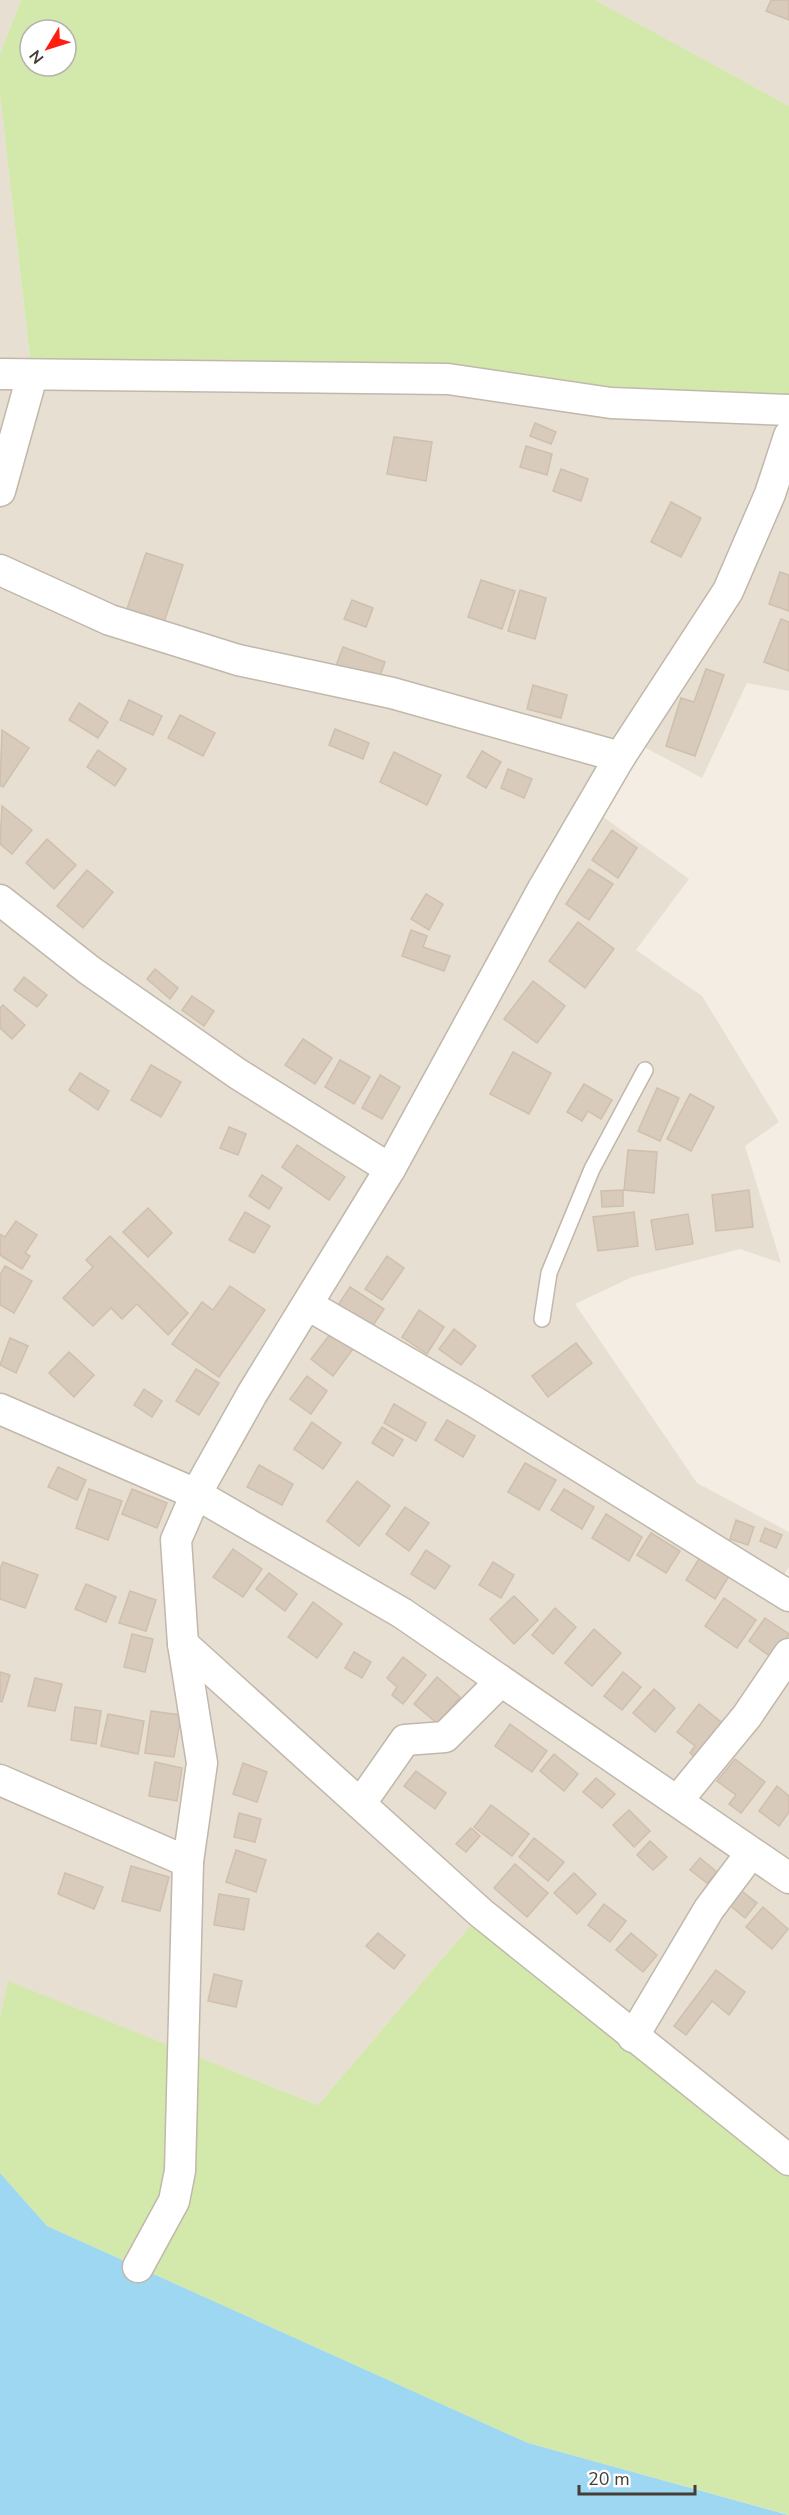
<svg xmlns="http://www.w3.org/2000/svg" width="789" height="2515" viewBox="0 0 789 2515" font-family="'Nunito Sans',sans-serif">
<rect width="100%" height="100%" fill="#f3ede4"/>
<!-- residential -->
<g fill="#e7dfd2">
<polygon points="0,0 21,0 0,54"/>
<polygon points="595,0 789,0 789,106"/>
<polygon points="0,94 32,376 128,377 789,410 789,691 747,683 702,778 631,740 591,808 689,879 636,950 702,996 779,1122 745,1146 781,1263 740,1249 632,1277 575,1304 697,1483 789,1532 789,1567 776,1588 789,1596 789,2160 481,1913 318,2105 8,1982 0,2018"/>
</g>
<!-- green -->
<g fill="#d2e9ab" fill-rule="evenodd">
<path d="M21 0H595L789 106V410L448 379 32 376 0 94V54ZM30 30H66V66H30Z"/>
<polygon points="481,1913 789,2160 789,2515 528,2443 47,2226 0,2173 0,2018 8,1981 318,2105"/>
</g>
<!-- water -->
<polygon fill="#9ed7f2" points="0,2173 47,2226 528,2443 788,2515 0,2515"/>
<!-- building -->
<g fill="#d8cbbc" stroke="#d0bfac" stroke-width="1.5">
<polygon points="771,0 789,0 789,20 766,11"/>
<polygon points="535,423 556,432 551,444 530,436"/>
<polygon points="394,437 432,442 426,481 387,474"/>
<polygon points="526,446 552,454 547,475 520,467"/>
<polygon points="561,469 588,479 581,501 553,491"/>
<polygon points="671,502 701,518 681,557 651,542"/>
<polygon points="146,553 183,565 163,625 126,612"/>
<polygon points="780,572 789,575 789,611 769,604"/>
<polygon points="481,580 515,591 502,629 468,617"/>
<polygon points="520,590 546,598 535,639 508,631"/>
<polygon points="352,600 373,608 366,627 344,619"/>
<polygon points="781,619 789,622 789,671 764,662"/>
<polygon points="343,647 385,662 378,681 336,666"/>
<polygon points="706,669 724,675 695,756 666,746 681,698 694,702"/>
<polygon points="533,685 567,695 561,718 527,709"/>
<polygon points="129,700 162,716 153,735 120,720"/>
<polygon points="79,703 108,722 98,738 69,720"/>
<polygon points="180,715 215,733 203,756 168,738"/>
<polygon points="335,729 369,743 363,759 329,745"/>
<polygon points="2,730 29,748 3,787 0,785"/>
<polygon points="98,750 126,769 115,786 87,767"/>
<polygon points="482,751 501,762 486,788 467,777"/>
<polygon points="394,752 441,775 427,805 380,782"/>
<polygon points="508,769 532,779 524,798 501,788"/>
<polygon points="2,806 32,830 12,854 0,844"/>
<polygon points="612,830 637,848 618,878 592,860"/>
<polygon points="47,839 76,865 54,889 26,863"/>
<polygon points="589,869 613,884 589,920 566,904"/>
<polygon points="87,870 113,892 83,928 57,906"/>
<polygon points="426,894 443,904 429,930 411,919"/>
<polygon points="578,922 614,949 585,988 549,961"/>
<polygon points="411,930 427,936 423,947 450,956 444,971 402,956"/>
<polygon points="155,969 178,988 170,999 147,979"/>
<polygon points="24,977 47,995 37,1007 14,990"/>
<polygon points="533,981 565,1006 537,1043 504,1019"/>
<polygon points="192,996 214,1011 204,1026 182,1010"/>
<polygon points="3,1005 25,1025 12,1039 0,1028 0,1008"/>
<polygon points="303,1039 332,1058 315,1084 285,1065"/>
<polygon points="513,1052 551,1073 529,1114 490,1094"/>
<polygon points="340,1060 370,1077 354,1104 325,1087"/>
<polygon points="151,1065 181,1082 161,1117 131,1100"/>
<polygon points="80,1073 109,1091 98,1110 69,1090"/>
<polygon points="380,1075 400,1087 382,1119 362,1108"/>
<polygon points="584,1084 612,1100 601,1119 588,1111 582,1121 567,1112"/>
<polygon points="657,1088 679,1098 660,1141 638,1131"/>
<polygon points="690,1094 714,1107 691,1151 667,1139"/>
<polygon points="229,1127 246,1134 238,1155 220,1148"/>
<polygon points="297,1145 345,1177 329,1200 282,1167"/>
<polygon points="628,1150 657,1152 654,1193 624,1190"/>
<polygon points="262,1175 282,1188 269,1209 249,1196"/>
<polygon points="623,1190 623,1206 602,1207 601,1191"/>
<polygon points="749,1190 753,1227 716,1231 712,1195"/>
<polygon points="148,1208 172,1233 148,1257 123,1232"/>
<polygon points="245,1212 270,1226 254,1253 229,1240"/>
<polygon points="634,1212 638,1246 598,1251 593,1217"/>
<polygon points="688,1214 693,1244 656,1250 651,1220"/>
<polygon points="16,1221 37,1235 25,1253 30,1256 22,1269 0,1255 0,1234 5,1237"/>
<polygon points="110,1236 188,1313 168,1335 137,1304 122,1319 111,1308 93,1326 63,1298 93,1267 86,1260"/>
<polygon points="387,1256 404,1268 382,1300 365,1289"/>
<polygon points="5,1266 32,1281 14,1313 0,1305 0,1275"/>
<polygon points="230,1286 265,1310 219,1377 172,1344 202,1302 213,1310"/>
<polygon points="350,1287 384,1309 372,1327 338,1305"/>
<polygon points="419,1310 444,1327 427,1354 402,1337"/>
<polygon points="454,1329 476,1346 461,1365 439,1349"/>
<polygon points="331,1333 353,1349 333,1376 311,1359"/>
<polygon points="10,1338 28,1346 16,1373 0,1365"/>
<polygon points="576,1343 592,1363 548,1397 532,1376"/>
<polygon points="69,1352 94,1375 74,1397 49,1373"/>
<polygon points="196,1369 219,1383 199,1415 176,1401"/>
<polygon points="307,1376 327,1391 311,1414 290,1399"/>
<polygon points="144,1389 162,1401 152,1417 134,1405"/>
<polygon points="394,1404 426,1423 416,1441 384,1423"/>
<polygon points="447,1420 475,1436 463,1457 435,1440"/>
<polygon points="312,1422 341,1443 323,1469 294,1449"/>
<polygon points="382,1427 403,1440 393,1456 372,1443"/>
<polygon points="525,1463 556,1480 539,1510 508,1492"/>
<polygon points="259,1465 293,1484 282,1505 247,1487"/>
<polygon points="58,1467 86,1480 77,1500 48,1487"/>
<polygon points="357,1481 390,1506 359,1546 327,1521"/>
<polygon points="89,1489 122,1501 108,1540 76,1528"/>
<polygon points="132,1489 167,1503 157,1528 122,1514"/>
<polygon points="564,1489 594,1507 582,1529 551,1510"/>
<polygon points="405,1507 429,1523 409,1551 386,1534"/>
<polygon points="606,1514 642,1537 629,1561 592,1538"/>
<polygon points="736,1520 754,1527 748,1545 730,1539"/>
<polygon points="765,1528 782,1535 776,1548 760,1541"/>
<polygon points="651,1533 680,1551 666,1573 637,1555"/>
<polygon points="233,1549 262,1569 243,1597 213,1577"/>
<polygon points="426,1550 450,1566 435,1589 411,1574"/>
<polygon points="700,1557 729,1576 715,1599 686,1580"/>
<polygon points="3,1562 38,1575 25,1608 0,1599 0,1569"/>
<polygon points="493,1562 514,1575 501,1598 479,1585"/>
<polygon points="269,1573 297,1594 285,1611 256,1589"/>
<polygon points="86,1584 116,1597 106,1622 75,1609"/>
<polygon points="130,1591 156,1600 146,1631 119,1623"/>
<polygon points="514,1596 538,1620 514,1644 490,1619"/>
<polygon points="724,1598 756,1620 737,1648 705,1626"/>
<polygon points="313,1602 342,1624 317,1658 288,1637"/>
<polygon points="555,1608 576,1627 553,1654 532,1635"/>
<polygon points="765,1618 789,1634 775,1660 749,1641"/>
<polygon points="594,1629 621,1653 592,1686 565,1663"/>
<polygon points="132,1634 153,1639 145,1672 124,1667"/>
<polygon points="354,1652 371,1662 362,1678 345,1668"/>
<polygon points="403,1657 426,1675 403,1704 392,1695 397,1687 387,1678"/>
<polygon points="0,1672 10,1675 2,1702 0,1701"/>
<polygon points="623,1672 641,1687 622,1710 604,1696"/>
<polygon points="437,1677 460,1697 438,1724 414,1704"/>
<polygon points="35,1678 62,1684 55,1711 28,1706"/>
<polygon points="654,1689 675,1708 655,1732 633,1713"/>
<polygon points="699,1704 725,1725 698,1760 690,1753 695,1746 677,1732"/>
<polygon points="75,1707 101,1711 96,1744 71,1740"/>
<polygon points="151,1711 181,1715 174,1757 145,1753"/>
<polygon points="108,1714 144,1721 138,1754 101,1746"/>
<polygon points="510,1724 547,1751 532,1772 495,1746"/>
<polygon points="554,1754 578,1774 564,1791 540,1771"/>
<polygon points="735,1759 765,1782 741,1813 729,1804 736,1795 717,1781"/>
<polygon points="155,1762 182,1768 177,1801 149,1796"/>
<polygon points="243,1763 267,1772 257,1802 233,1794"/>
<polygon points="416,1771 446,1793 435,1809 404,1786"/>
<polygon points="596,1778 615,1794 602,1808 583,1792"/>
<polygon points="777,1786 789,1796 789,1812 779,1826 759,1811"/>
<polygon points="491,1805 529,1834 512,1856 474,1827"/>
<polygon points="629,1810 650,1831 634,1847 613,1825"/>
<polygon points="239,1813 261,1819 255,1842 234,1837"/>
<polygon points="471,1828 480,1836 466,1852 456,1844"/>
<polygon points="534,1838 564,1862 548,1881 519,1857"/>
<polygon points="650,1841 667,1857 653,1870 637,1855"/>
<polygon points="236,1850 266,1860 256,1892 226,1882"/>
<polygon points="700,1858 717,1872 707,1883 690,1870"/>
<polygon points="515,1864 548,1893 527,1917 494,1888"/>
<polygon points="131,1866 169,1877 160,1911 122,1901"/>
<polygon points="65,1873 103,1887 94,1909 58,1894"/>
<polygon points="574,1873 596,1894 577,1914 554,1893"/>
<polygon points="739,1889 757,1903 745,1918 727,1903"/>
<polygon points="219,1894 249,1899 244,1930 214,1925"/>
<polygon points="604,1904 626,1921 610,1942 588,1925"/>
<polygon points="763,1907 788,1929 772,1949 746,1927"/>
<polygon points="378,1933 405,1955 394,1969 366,1946"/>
<polygon points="631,1933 657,1955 643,1972 616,1950"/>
<polygon points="716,1970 745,1992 729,2015 712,2001 686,2035 674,2026"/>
<polygon points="214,1974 242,1981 236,2007 208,2001"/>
</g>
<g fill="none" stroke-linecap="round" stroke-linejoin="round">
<!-- service casing -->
<g stroke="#c1b7aa" stroke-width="18">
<polyline id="service" points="542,1319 549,1273 592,1169 645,1070"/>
</g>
<!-- minor casing -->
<g stroke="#c1b7aa" stroke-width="33">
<g id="minor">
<polyline points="0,374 448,379 611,403 789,410"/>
<polyline points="0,491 32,376"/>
<polyline points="0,570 110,620 238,660 392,693 620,757"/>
<polyline points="0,900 89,970 238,1074 390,1169"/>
<polyline points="308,1305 475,1402 789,1596"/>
<polyline points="0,1409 196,1494 402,1613 789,1878"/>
<polyline points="183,1644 481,1913 789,2160"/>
<polyline points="0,1780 188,1862"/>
<polyline points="678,1800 747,1716 789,1654"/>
<polyline points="361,1803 405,1740 445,1737 500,1682"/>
<polyline points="633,2037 709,1909 751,1853"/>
<polyline points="138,2267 174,2201 180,2171 188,1862 202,1763 183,1644 176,1540 196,1494 252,1394 390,1169 544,887 620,757 728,591 770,494 789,436"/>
</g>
</g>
<!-- service -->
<use href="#service" stroke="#fff" stroke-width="15"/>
<!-- minor -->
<use href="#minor" stroke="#fff" stroke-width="30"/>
</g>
<!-- north arrow -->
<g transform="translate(48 48) rotate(232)"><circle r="28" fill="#ffffff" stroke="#b5b1ae" stroke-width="1.5"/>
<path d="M0-4.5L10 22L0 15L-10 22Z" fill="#ff1e0f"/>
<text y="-9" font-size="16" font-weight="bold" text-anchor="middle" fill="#453d34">N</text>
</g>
<!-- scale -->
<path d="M579 2485v9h116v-9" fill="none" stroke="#453d34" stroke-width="3"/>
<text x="588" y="2485" font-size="18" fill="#453d34" stroke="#ffffff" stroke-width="4.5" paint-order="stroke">20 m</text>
</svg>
